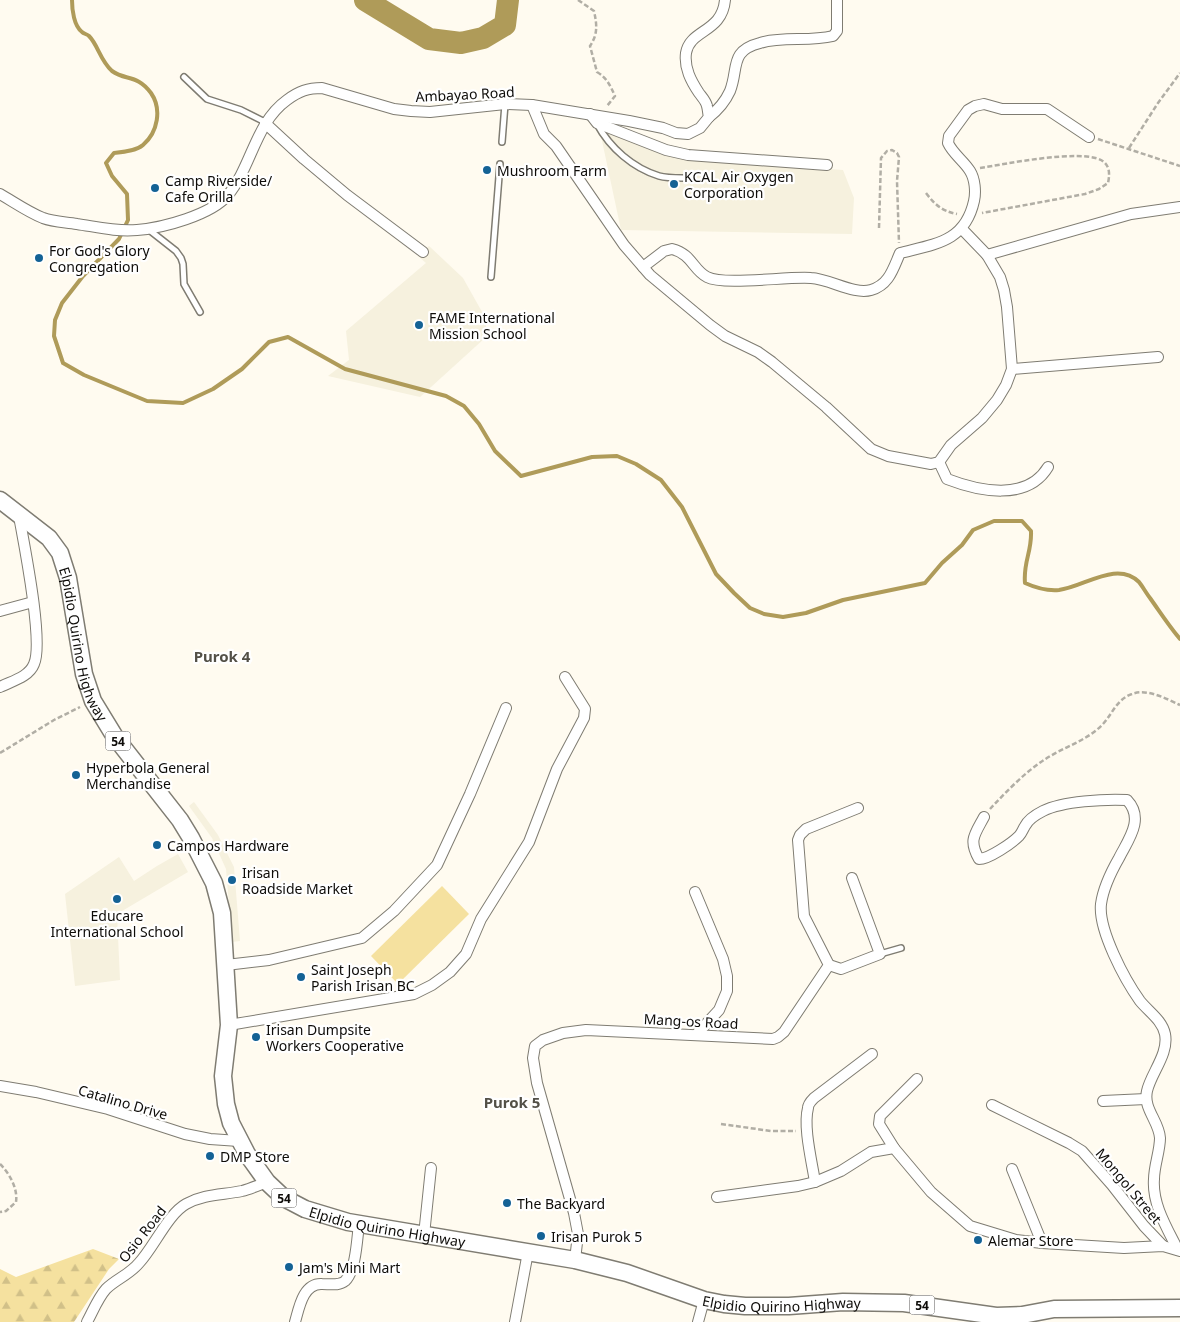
<svg xmlns="http://www.w3.org/2000/svg" width="1180" height="1322" viewBox="0 0 1180 1322" font-family="'Noto Sans',sans-serif">
<defs>
<pattern id="forest-firs" width="22" height="20" patternUnits="userSpaceOnUse" patternTransform="scale(1.25)"><rect width="22" height="20" fill="#f5e19f"/><path d="M5 1l3.5 6h-7zM16 11l3.5 6h-7z" fill="#d1c088"/></pattern>
</defs>
<rect width="100%" height="100%" fill="#fffbf0"/>
<!-- built -->
<g fill="#f6f1de">
<polygon points="598,122 677,157 843,170 854,198 852,234 621,230"/>
<polygon points="429,246 463,278 486,319 486,337 420,397 328,376 349,360 346,331 426,263 418,256"/>
<polygon points="194,802 218,835 234,867 240,941 232,942 226,869 212,838 189,806"/>
<polygon points="178,854 188,872 117,914 120,980 75,986 65,894 119,857 134,881 157,866"/>
</g>
<!-- forest -->
<polygon fill="url(#forest-firs)" points="93,1249 119,1259 109,1269 74,1322 0,1322 0,1269 16,1277"/>
<!-- park -->
<polygon fill="#f5e19f" points="442,886 469,914 398,984 371,956"/>
<g fill="none" stroke-linecap="round" stroke-linejoin="round">
<!-- stream -->
<path stroke="#af9b59" stroke-width="4" d="M72 0C72 10 74 26 82 32 84 34 87 34 89 36 98 45 100 60 112 71 126 81 137 74 151 93 162 109 158 132 143 145 136 151 123 152 114 153L106 163 112 176 127 194 128 220 119 239 83 276 62 303 55 320 54 336 63 363 84 375 147 401 183 403 213 389 242 369 269 342 288 337 345 369 446 396 464 406 479 424 495 451 521 476 592 457 617 456 636 464 661 480 682 507 716 574 734 593 750 608 764 614 783 617 806 613 843 600 925 583 942 563 962 545 973 530 994 521H1022L1031 531C1032 552 1023 562 1025 583 1036 588 1047 591 1059 590 1084 587 1117 560 1139 582 1143 587 1146 593 1150 598 1160 612 1169 626 1180 639"/>
<!-- river -->
<polyline stroke="#af9b59" stroke-width="22" points="365,0 429,39 461,43 483,38 505,25 508,0"/>
<!-- service casing -->
<g stroke="#7f7c72" stroke-width="8">
<g id="service">
<polyline points="184,77 207,99 241,110 265,122"/>
<path d="M597 124C610 148 633 168 659 176 666 178 675 178 683 178"/>
<polyline points="502,142 505,104"/>
<polyline points="148,229 176,251 181,258 183,264 184,284 200,312"/>
<polyline points="491,277 500,164"/>
<polyline points="880,954 901,948"/>
</g>
</g>
<!-- minor casing -->
<g stroke="#7f7c72" stroke-width="12">
<g id="minor">
<polyline points="532,105 544,134 556,146 624,245 650,275 710,325 725,336 758,352 772,362 826,407 871,449 888,456 931,464 939,462 951,445 982,418 997,400 1006,385 1012,369 1007,307 1004,290 1000,277 987,255 962,229"/>
<polyline points="590,114 597,123 666,150 688,155 827,165"/>
<path d="M709 117C718 110 725 102 730 91 739 68 729 51 760 43 783 36 809 42 833 36L837 31V0"/>
<polyline points="265,123 304,159 347,195 423,252"/>
<path d="M0 194C14 202 28 212 43 218 54 222 66 222 77 224 97 227 117 232 137 230 163 228 211 215 228 195 252 166 255 123 287 100 299 91 308 88 322 88L394 109 411 111 430 112 505 104 532 105 629 121 663 128 676 133 688 134 700 128 709 117C708 114 708 109 707 106 706 101 702 97 699 93 691 81 684 68 686 53 690 29 722 33 725 0"/>
<polyline points="987,255 1131,214 1180,207"/>
<path d="M643 267 664 251 672 249C692 254 693 270 707 277 724 286 788 276 811 278 830 279 854 295 871 290 889 285 893 269 900 253 935 244 965 242 974 201 976 192 975 179 970 171 964 161 953 154 948 143L949 136 968 110 975 106 984 104 1002 109H1047L1089 137"/>
<polyline points="1012,369 1158,357"/>
<path d="M939 462 947 479C978 491 1027 502 1048 467"/>
<polyline points="0,611 33,602"/>
<path d="M0 687C12 681 29 677 34 664 44 642 24 544 19 516"/>
<path d="M984 817C975 834 968 840 979 859 989 859 1012 843 1019 836 1022 833 1023 829 1025 826 1028 820 1037 814 1043 811 1063 801 1105 799 1127 800 1145 819 1128 840 1119 858 1111 872 1103 889 1101 904 1098 930 1125 980 1140 1001 1149 1012 1162 1020 1165 1034 1169 1054 1151 1073 1147 1091 1143 1109 1159 1121 1160 1138 1160 1151 1154 1166 1154 1179 1152 1204 1167 1228 1178 1250"/>
<polyline points="695,892 723,959 727,976 727,991 719,1010 696,1035"/>
<polyline points="226,965 269,960 362,938 394,911 437,865 470,794 506,708"/>
<polyline points="829,965 841,969 880,954 852,878"/>
<polyline points="229,1025 414,994 432,985 450,972 466,954 481,919 529,842 557,769 584,718 585,709 565,677"/>
<polyline points="0,1086 36,1092 108,1109 185,1134 210,1139 239,1141"/>
<polyline points="1103,1101 1146,1099"/>
<polyline points="992,1105 1069,1143 1082,1151 1112,1185 1144,1226 1163,1246"/>
<polyline points="894,1148 879,1124 880,1116 917,1079"/>
<polyline points="1012,1169 1042,1243"/>
<path d="M815 1182C812 1162 803 1127 808 1108 808 1104 811 1101 814 1098L872 1054"/>
<polyline points="717,1197 798,1186 815,1182 841,1171 871,1152 894,1148 931,1192 970,1226 1016,1240 1042,1243 1124,1248 1163,1246 1180,1251"/>
<polyline points="424,1235 431,1168"/>
<polyline points="575,1260 578,1234 574,1213 537,1083 533,1058 535,1046 543,1040 563,1033 586,1030 773,1039 778,1037 784,1032 829,965 804,916 798,840 800,835 806,829 858,808"/>
<path d="M87 1322C93 1311 98 1298 106 1289 116 1279 129 1275 139 1263 154 1247 168 1214 186 1204 204 1194 223 1195 242 1191 250 1189 259 1185 267 1182"/>
<path d="M295 1322C299 1308 303 1283 322 1284 330 1284 339 1286 345 1281 356 1271 357 1239 359 1224"/>
<polyline points="515,1322 528,1252"/>
<polyline points="698,1322 704,1300"/>
</g>
</g>
<!-- trunk casing -->
<g stroke="#7f7c72" stroke-width="19">
<g id="trunk">
<path id="s1" d="M0 500 49 538 60 553 68 578 84 674 93 701 115 737 180 820 191 838 214 883 222 913 229 1025 223 1076 226 1104 231 1123 247 1154 267 1182 284 1198 305 1209 348 1222 575 1260 627 1273 704 1300 724 1304 745 1306H789L843 1302 904 1303 996 1316 1022 1315 1054 1309 1180 1308"/>
</g>
</g>
<!-- path -->
<g stroke="#b1aea5" stroke-width="2.5" stroke-dasharray="5 2.5" stroke-linecap="butt">
<path d="M578 0 594 11C597 25 598 34 590 46L597 72C607 78 610 85 615 96L607 106"/>
<polyline points="1098,139 1180,166"/>
<polyline points="1129,148 1158,103 1180,73"/>
<path d="M980 168C1005 164 1079 149 1101 160 1110 165 1110 174 1108 183L1099 189 1085 194 982 213"/>
<path d="M926 193C935 205 942 211 957 214"/>
<polyline points="879,228 881,158 887,151 892,150 897,153 899,157 897,181 899,243"/>
<polyline points="0,753 54,720 80,707"/>
<path d="M990 809C1006 792 1024 773 1044 760 1063 747 1087 741 1103 724 1113 713 1117 699 1132 694 1147 688 1167 699 1180 705"/>
<polyline points="721,1124 771,1131 796,1131"/>
<path d="M0 1164C10 1174 18 1189 16 1202L6 1211 0 1212"/>
</g>
<!-- service -->
<use href="#service" stroke="#fff" stroke-width="5"/>
<!-- minor -->
<use href="#minor" stroke="#fff" stroke-width="10"/>
<!-- trunk -->
<use href="#trunk" stroke="#fff" stroke-width="16"/>
</g>
<!-- markers -->
<g fill="#146295" stroke="#fff" stroke-width="2">
<circle cx="487" cy="170" r="5"/>
<circle cx="674" cy="184" r="5"/>
<circle cx="155" cy="188" r="5"/>
<circle cx="39" cy="258" r="5"/>
<circle cx="419" cy="325" r="5"/>
<circle cx="76" cy="775" r="5"/>
<circle cx="157" cy="845" r="5"/>
<circle cx="232" cy="880" r="5"/>
<circle cx="117" cy="899" r="5"/>
<circle cx="301" cy="977" r="5"/>
<circle cx="256" cy="1037" r="5"/>
<circle cx="210" cy="1156" r="5"/>
<circle cx="507" cy="1203" r="5"/>
<circle cx="541" cy="1236" r="5"/>
<circle cx="978" cy="1240" r="5"/>
<circle cx="289" cy="1267" r="5"/>
</g>
<g text-anchor="middle" dominant-baseline="central" stroke-width="4.5" stroke-linejoin="round" paint-order="stroke">
<!-- shield labels -->
<g fill="#fff" stroke="#565553" stroke-width="1">
<rect x="105.5" y="731.5" width="25" height="19" rx="4"/>
<rect x="271.5" y="1188.5" width="25" height="19" rx="4"/>
<rect x="909.5" y="1295.5" width="25" height="19" rx="4"/>
</g>
<g font-size="12" font-weight="bold" fill="#0e0c09">
<text x="118" y="741">54</text>
<text x="284" y="1198">54</text>
<text x="922" y="1305">54</text>
</g>
<!-- street labels -->
<g font-size="14" fill="#0e0c09" stroke="#fff">
<text transform="translate(465 94) rotate(-3)">Ambayao Road</text>
<text stroke="none"><textPath href="#s1" startOffset="175">Elpidio Quirino Highway</textPath></text>
<text transform="translate(691 1021) rotate(3)">Mang-os Road</text>
<text transform="translate(123 1102) rotate(16)">Catalino Drive</text>
<text transform="translate(1129 1186) rotate(50)">Mongol Street</text>
<text stroke="none"><textPath href="#s1" startOffset="895">Elpidio Quirino Highway</textPath></text>
<text transform="translate(142 1234) rotate(-52)">Osio Road</text>
<text stroke="none"><textPath href="#s1" startOffset="1299">Elpidio Quirino Highway</textPath></text>
</g>
<!-- poi labels -->
<g font-size="14" fill="#0e0c09" stroke="#fff" text-anchor="start">
<text x="497" y="170">Mushroom Farm</text>
<text x="684" y="176">KCAL Air Oxygen<tspan x="684" dy="16">Corporation</tspan></text>
<text x="165" y="180">Camp Riverside/<tspan x="165" dy="16">Cafe Orilla</tspan></text>
<text x="49" y="250">For God's Glory<tspan x="49" dy="16">Congregation</tspan></text>
<text x="429" y="317">FAME International<tspan x="429" dy="16">Mission School</tspan></text>
<text x="86" y="767">Hyperbola General<tspan x="86" dy="16">Merchandise</tspan></text>
<text x="167" y="845">Campos Hardware</text>
<text x="242" y="872">Irisan<tspan x="242" dy="16">Roadside Market</tspan></text>
<text x="117" y="915" text-anchor="middle">Educare<tspan x="117" dy="16">International School</tspan></text>
<text x="311" y="969">Saint Joseph<tspan x="311" dy="16">Parish Irisan BC</tspan></text>
<text x="266" y="1029">Irisan Dumpsite<tspan x="266" dy="16">Workers Cooperative</tspan></text>
<text x="220" y="1156">DMP Store</text>
<text x="517" y="1203">The Backyard</text>
<text x="551" y="1236">Irisan Purok 5</text>
<text x="988" y="1240">Alemar Store</text>
<text x="299" y="1267">Jam's Mini Mart</text>
</g>
<!-- neighbourhood labels -->
<g font-size="15" font-weight="bold" fill="#535047" stroke="#fff">
<text x="222" y="656">Purok 4</text>
<text x="512" y="1102">Purok 5</text>
</g>
</g>
</svg>
